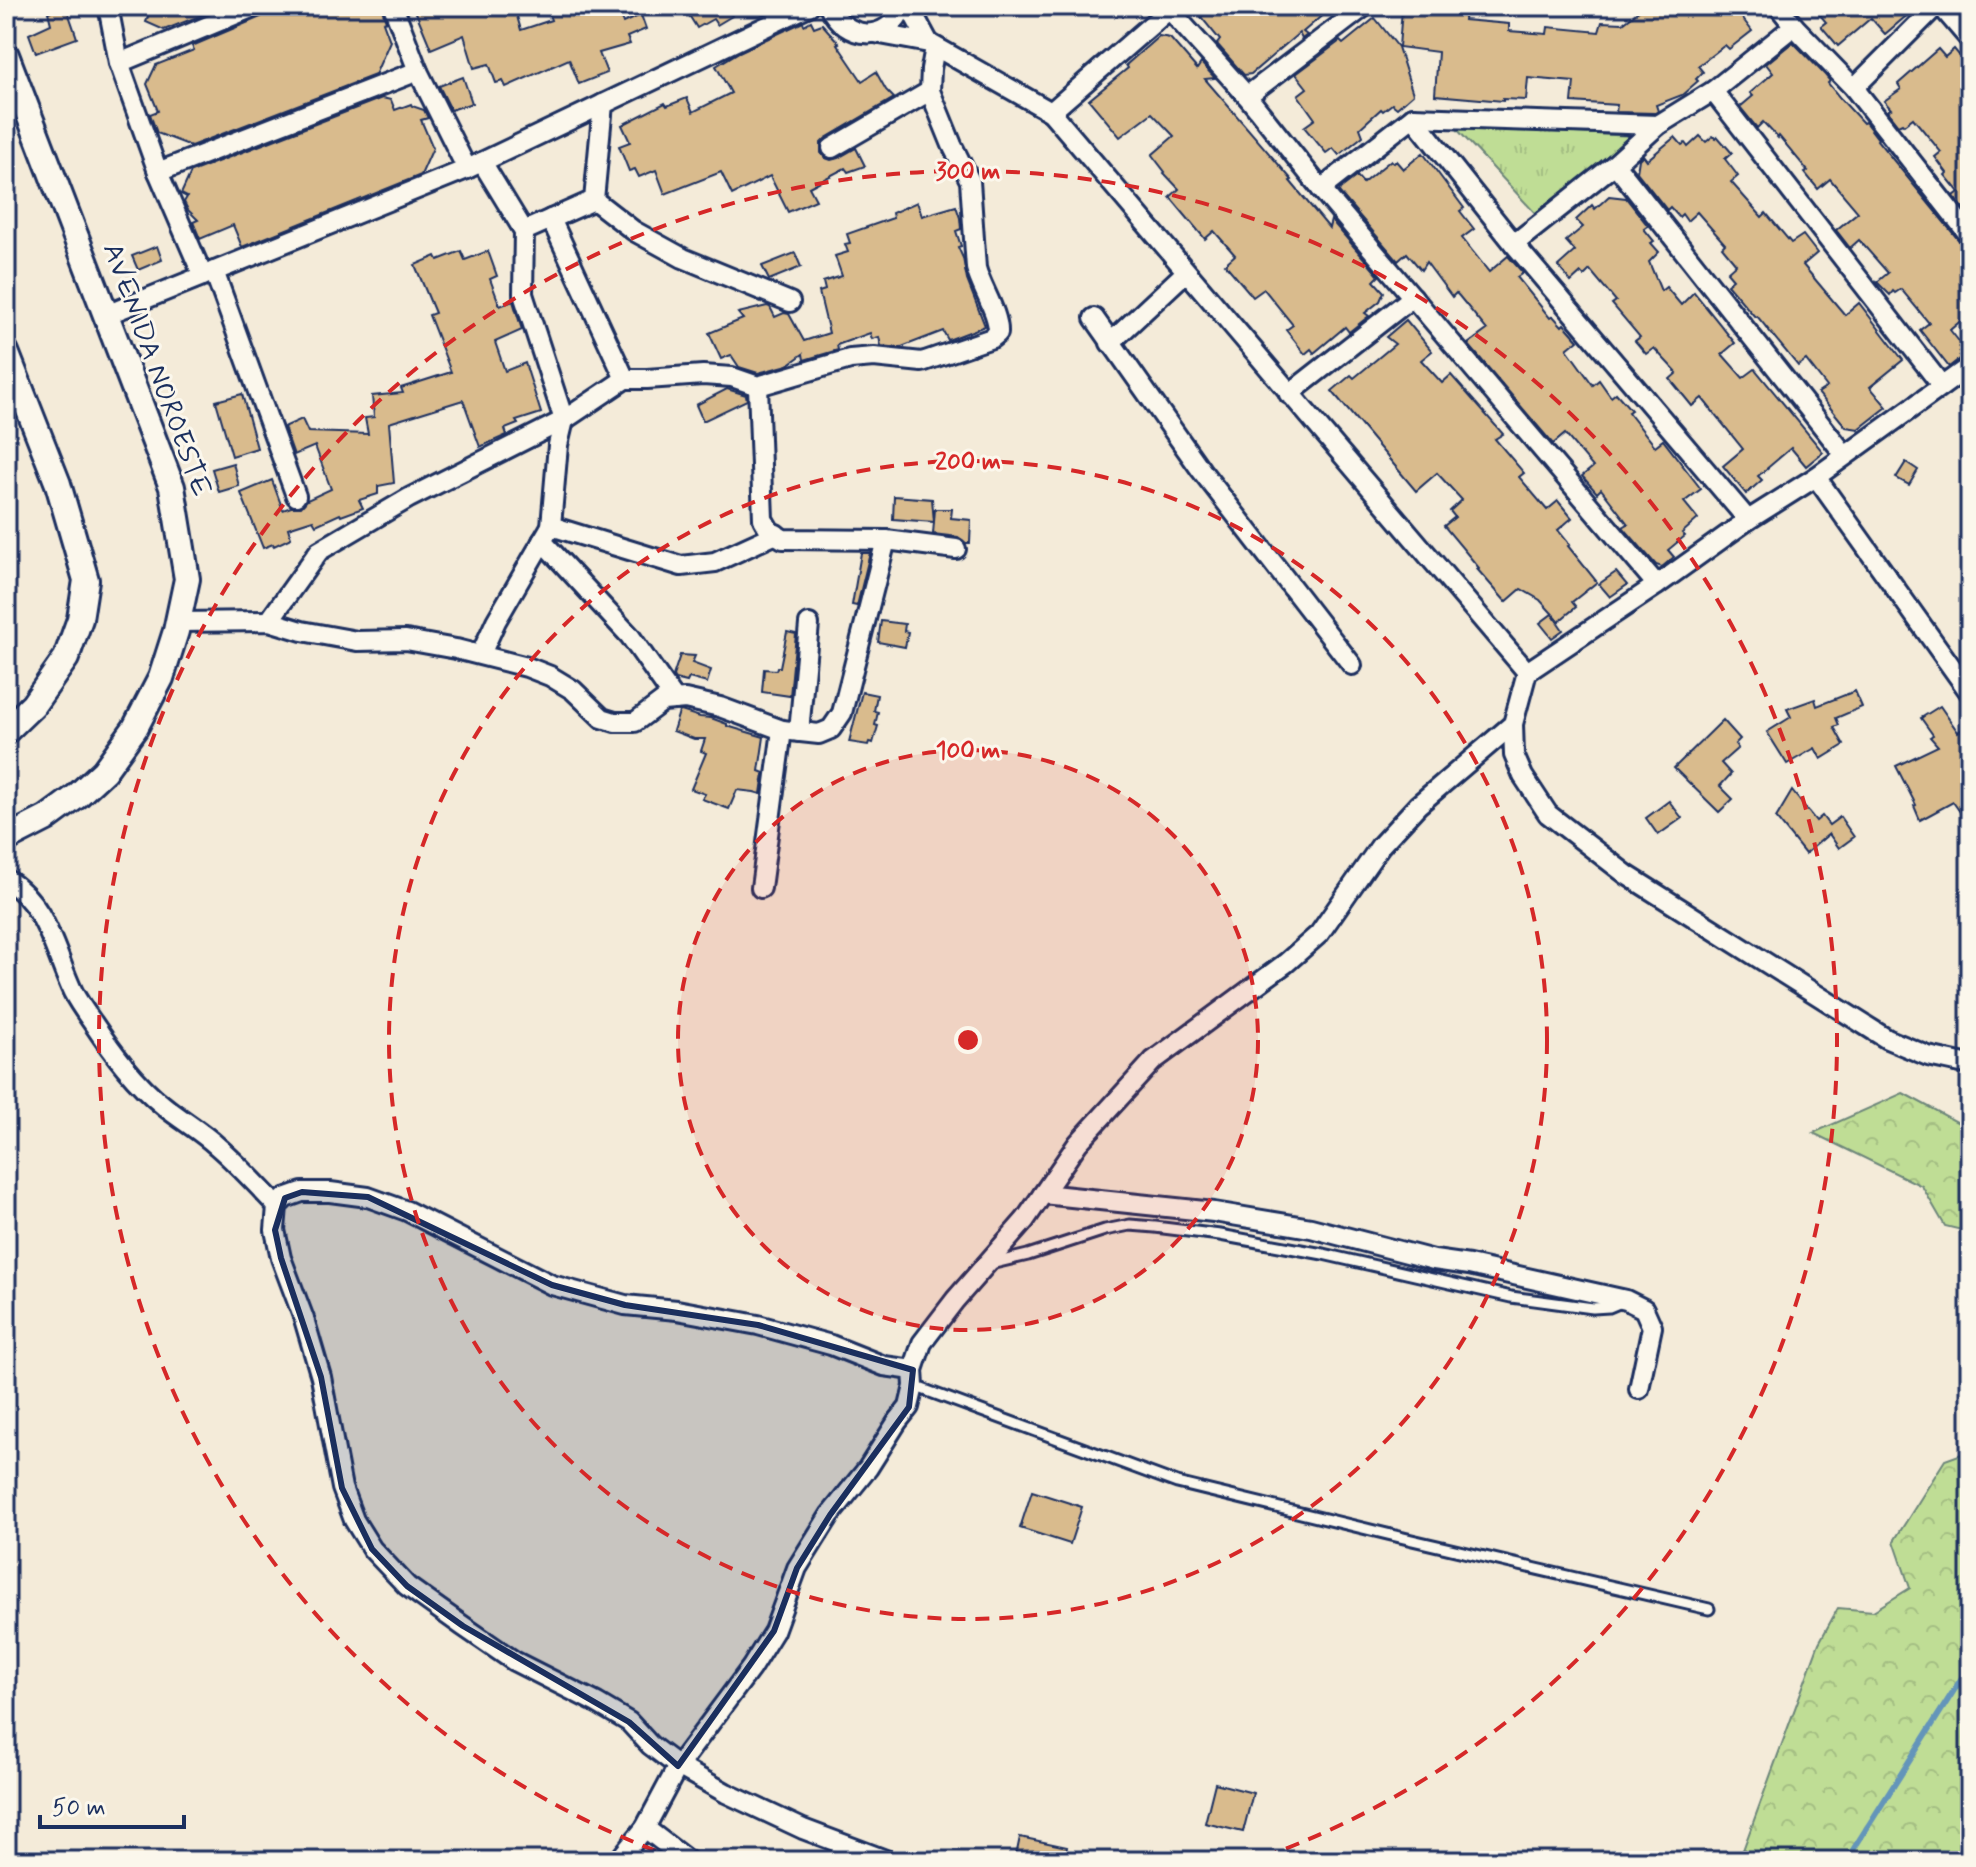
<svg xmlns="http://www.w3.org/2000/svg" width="1976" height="1867" viewBox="0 0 1976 1867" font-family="Mynerve,sans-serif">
<defs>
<pattern id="forest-crowns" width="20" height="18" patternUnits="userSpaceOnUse" patternTransform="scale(2)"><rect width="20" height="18" fill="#bfdd95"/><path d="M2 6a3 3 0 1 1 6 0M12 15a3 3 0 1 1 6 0" fill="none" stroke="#a4be83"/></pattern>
<pattern id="park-tufts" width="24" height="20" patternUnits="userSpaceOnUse" patternTransform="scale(2)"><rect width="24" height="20" fill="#bfdd95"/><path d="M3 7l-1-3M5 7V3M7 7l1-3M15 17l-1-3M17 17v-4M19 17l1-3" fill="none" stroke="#a4be83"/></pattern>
</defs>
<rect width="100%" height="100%" fill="#f4ebd9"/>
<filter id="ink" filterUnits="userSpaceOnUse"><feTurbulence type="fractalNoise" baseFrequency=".0125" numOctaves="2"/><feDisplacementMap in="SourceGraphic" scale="16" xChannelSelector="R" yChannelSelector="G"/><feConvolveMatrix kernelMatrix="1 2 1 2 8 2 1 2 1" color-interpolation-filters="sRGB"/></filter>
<g filter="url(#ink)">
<!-- forest -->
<g fill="url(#forest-crowns)" stroke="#6d867a" stroke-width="2">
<polygon points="1903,1093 1970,1129 1970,1232 1945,1226 1922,1186 1813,1133"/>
<polygon points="1970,1451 1970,1861 1739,1861 1819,1643 1838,1608 1873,1611 1910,1588 1894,1541 1945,1460"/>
</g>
<!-- park -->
<polygon fill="url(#park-tufts)" stroke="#6d867a" stroke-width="2" points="1455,127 1634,136 1536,214"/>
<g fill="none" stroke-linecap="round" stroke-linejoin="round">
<!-- stream -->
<polyline stroke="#6495ba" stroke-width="6" points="1846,1861 1970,1665"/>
</g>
<!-- building -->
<g fill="#d9bb8d" stroke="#1b2f5e" stroke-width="2">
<polygon points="66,6 77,38 36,53 29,34 51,24 48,12"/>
<polygon points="152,6 225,6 164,30 146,22"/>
<polygon points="268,6 381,6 386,21 383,22 390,41 375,75 191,146 157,133 150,114 158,111 147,84 156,65 194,50 192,46 261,17 266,13"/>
<polygon points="406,6 514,6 521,30 551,20 546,6 617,6 623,23 641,15 646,29 627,37 630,44 599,53 607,73 579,84 569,59 506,87 503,81 496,83 489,64 474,68 464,35 431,49 415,10 408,12"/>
<polygon points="698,6 734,6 728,10 732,16 717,25 713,19 697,28 687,12"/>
<polygon points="1215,6 1333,6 1303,32 1307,35 1302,39 1299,33 1251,74 1244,75 1217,44 1220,40 1201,17"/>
<polygon points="1413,6 1465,11 1464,20 1509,24 1509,31 1547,34 1548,27 1599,32 1602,22 1623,23 1645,6 1733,6 1752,31 1729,49 1725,45 1698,66 1703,72 1696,79 1698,81 1682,95 1656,105 1658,111 1655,113 1616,112 1617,105 1572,102 1574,82 1528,78 1526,100 1503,99 1503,101 1435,95 1438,52 1399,47 1402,9 1412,10"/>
<polygon points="1831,6 1918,6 1885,34 1871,18 1838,46 1821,26 1826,22 1820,15"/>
<polygon points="1375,18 1398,47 1413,94 1397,108 1392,104 1383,111 1381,109 1360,128 1363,136 1339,155 1333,148 1326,153 1304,127 1315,119 1298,95 1307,88 1296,74 1340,41 1343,44"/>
<polygon points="811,21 814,27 822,24 839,43 837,44 862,81 876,72 886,90 894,98 826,138 821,143 821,153 825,158 831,160 838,158 856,148 865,166 848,172 845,168 809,187 816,200 788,212 770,176 732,195 721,172 665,194 656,170 639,177 635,169 629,171 619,146 630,142 622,125 665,103 667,106 687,98 693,112 731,93 716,66 739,52 803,22 804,25"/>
<polygon points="1159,36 1170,38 1197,69 1201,63 1215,78 1205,79 1292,180 1290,181 1329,228 1331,220 1379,276 1374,281 1384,292 1380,301 1365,313 1369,316 1349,332 1345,327 1314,353 1311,349 1305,354 1286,330 1293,325 1264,289 1253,297 1225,264 1235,255 1214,231 1205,239 1170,197 1179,189 1164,173 1165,172 1152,155 1174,136 1152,113 1120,137 1089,100 1128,68 1126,65"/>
<polygon points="1793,42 1825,75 1830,81 1828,83 1840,98 1863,123 1865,122 1878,139 1877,140 1961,243 1970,252 1970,313 1950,330 1969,354 1963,356 1949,367 1920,330 1929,323 1901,289 1895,293 1893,291 1890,295 1877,282 1888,273 1859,240 1850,248 1836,230 1858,212 1830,179 1818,189 1805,173 1808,171 1779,136 1778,138 1763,122 1757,128 1740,107 1753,96 1750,93 1773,73 1766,64"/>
<polygon points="1938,49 1945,57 1954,49 1970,68 1970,217 1954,196 1959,192 1945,175 1947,173 1935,157 1941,152 1913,118 1904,125 1902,123 1898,125 1887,111 1891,109 1884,101 1901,89 1898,84"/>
<polygon points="463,77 472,103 451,110 439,86"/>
<polygon points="382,98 391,100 395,110 411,104 412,106 424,110 428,118 421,120 433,148 421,175 242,247 233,225 200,239 193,222 198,220 188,210 184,202 187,197 181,194 191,172"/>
<polygon points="1700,136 1706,142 1713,136 1716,139 1718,137 1732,153 1725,159 1738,176 1731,182 1762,217 1766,213 1791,243 1803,235 1817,253 1803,265 1845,315 1859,303 1903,360 1870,387 1887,407 1859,429 1846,427 1818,393 1827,387 1806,360 1798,366 1757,316 1755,317 1727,284 1733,279 1727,272 1736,264 1722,247 1725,244 1697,212 1687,221 1682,214 1679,217 1670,207 1667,210 1637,172 1639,159 1643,155 1647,160 1675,137 1682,145 1685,143 1688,147"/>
<polygon points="1423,153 1464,208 1460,211 1474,229 1462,238 1489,272 1508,256 1523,273 1517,277 1550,318 1553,316 1562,326 1564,324 1578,340 1567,349 1593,385 1599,380 1611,397 1616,393 1631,410 1628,412 1655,446 1663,440 1701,489 1684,502 1698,519 1682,533 1685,536 1668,550 1674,557 1662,567 1656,565 1623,527 1628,524 1601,489 1597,493 1582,476 1593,467 1565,434 1553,444 1468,344 1487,330 1459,296 1456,293 1452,297 1426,262 1421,270 1407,253 1398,261 1339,192 1340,189 1357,176 1363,183 1391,160 1394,163 1396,161 1403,169"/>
<polygon points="1609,196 1626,198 1648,226 1644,229 1654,241 1651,243 1659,252 1649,262 1661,291 1666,287 1681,305 1694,292 1735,343 1722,354 1743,378 1755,369 1823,452 1806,466 1791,448 1758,476 1762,480 1746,494 1723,466 1743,449 1702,398 1692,406 1670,379 1677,373 1654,348 1646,354 1635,341 1640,337 1612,304 1616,301 1590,270 1584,276 1581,273 1571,282 1558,266 1575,251 1566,241 1583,227 1576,220 1592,205 1595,209"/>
<polygon points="917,202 922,216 956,206 960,218 961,229 956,231 961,246 958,247 963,258 967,280 985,326 948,340 943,331 899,348 881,346 879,337 872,339 870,333 837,345 838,350 804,360 803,354 788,365 758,373 739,367 731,355 721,359 709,333 743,319 738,313 767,306 770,307 775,317 784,313 789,314 804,341 829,333 819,292 825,290 823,282 842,276 835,256 848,252 845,244 850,243 847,234 893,218 892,213"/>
<polygon points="157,246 162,260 138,270 132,256"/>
<polygon points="461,251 465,260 488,251 497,276 490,279 500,306 513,301 522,330 495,342 505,371 525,363 541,413 516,421 518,424 505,429 507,435 480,447 463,400 389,423 394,483 378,486 378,494 359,500 363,508 341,516 340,514 316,525 313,520 288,528 291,538 274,546 273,544 263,548 241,493 272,480 283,510 291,507 301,507 307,500 331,489 315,446 294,455 284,427 302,419 308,432 368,434 365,418 374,417 372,396 403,393 401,388 451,372 429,315 435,313 415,265 436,256 438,260"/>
<polygon points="795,253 801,267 769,280 762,266"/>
<polygon points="1406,320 1432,351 1421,360 1442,383 1451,375 1503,434 1495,439 1524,473 1519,477 1547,510 1558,501 1572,518 1558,530 1570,545 1568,546 1597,582 1572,602 1576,607 1559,621 1540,600 1521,589 1506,602 1477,569 1479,568 1444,526 1455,517 1450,511 1462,500 1437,473 1416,491 1332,391 1351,375 1354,378 1395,344 1386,337"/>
<polygon points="727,389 746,395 747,400 703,421 696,405"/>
<polygon points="242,394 257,448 232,456 216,401"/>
<polygon points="1906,462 1918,470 1909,485 1896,478"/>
<polygon points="233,463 239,486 219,492 212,469"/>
<polygon points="894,496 932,499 934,522 935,509 952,509 951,518 971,520 970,543 966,543 958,537 933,534 934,522 893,519"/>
<polygon points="861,553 870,553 857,606 852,605"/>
<polygon points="1616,572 1627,585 1610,597 1599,584"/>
<polygon points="1552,614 1563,630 1552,638 1540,623"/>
<polygon points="881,621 905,624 904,631 908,632 905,647 878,642"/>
<polygon points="787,632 796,634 790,696 762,692 764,669 776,670 777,667 780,667"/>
<polygon points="680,655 695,656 692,663 711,670 707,683 689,678 687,682 675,679 673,676"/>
<polygon points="1855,691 1862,707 1836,718 1839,725 1834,727 1844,745 1821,759 1815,748 1787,764 1767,732 1791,717 1787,709 1815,699 1817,706"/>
<polygon points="862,692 877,695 874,711 878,712 875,725 878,726 873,743 869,742 868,745 849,742"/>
<polygon points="1940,706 1958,732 1970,723 1970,826 1953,802 1920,820 1914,806 1916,805 1896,766 1938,746 1930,737 1933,735 1921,718"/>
<polygon points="681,711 700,717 711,718 727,724 727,726 764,737 759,771 764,773 761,794 754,792 737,790 729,809 702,799 705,794 691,789 706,753 701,751 705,739 694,739 673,731 679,712"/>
<polygon points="1723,720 1740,739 1735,744 1738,748 1721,763 1731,774 1720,786 1733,799 1719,812 1674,768"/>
<polygon points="1792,791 1816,821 1822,816 1829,825 1840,817 1854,837 1839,848 1829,834 1805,854 1776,818"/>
<polygon points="1669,801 1682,818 1658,835 1646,818"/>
<polygon points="1032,1491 1082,1507 1070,1544 1020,1528"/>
<polygon points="1215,1783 1253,1793 1243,1832 1205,1823"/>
<polygon points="1020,1837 1067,1847 1064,1861 1015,1861"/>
</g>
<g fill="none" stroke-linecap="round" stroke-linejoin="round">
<!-- service casing -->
<g stroke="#1b2f5e" stroke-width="15">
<g id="service">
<polyline points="990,1264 1028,1255 1105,1230 1130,1225 1155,1227 1220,1235 1323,1254 1511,1297 1593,1308 1609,1307 1621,1302"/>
<polyline points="914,1386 1177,1483 1412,1540 1709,1609"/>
</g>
</g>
<!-- minor casing -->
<g stroke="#1b2f5e" stroke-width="24">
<g id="minor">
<polyline points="108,6 119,63 158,172 203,276"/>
<polyline points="393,6 418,71 467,169"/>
<path d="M829 6C845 41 889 44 903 6"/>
<polyline points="909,6 929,43"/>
<polyline points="1778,6 1794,26 1854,88 1970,236"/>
<polyline points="1941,6 1970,40"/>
<polyline points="1169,9 1247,96 1321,189 1657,585"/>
<polyline points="875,33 929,43 1051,112 1527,672"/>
<polyline points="119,63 256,6"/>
<polyline points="1854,88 1936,6"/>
<polyline points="1713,91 1942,386"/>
<polyline points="1247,96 1365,6"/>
<polyline points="1051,112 1173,6"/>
<polyline points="1413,117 1514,244 1748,520"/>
<polyline points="832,148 930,91"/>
<polyline points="1615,164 1845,455"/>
<polyline points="158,172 418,71"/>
<polyline points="1321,189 1413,117 1658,125"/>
<polyline points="594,200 634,231 683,258 790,302"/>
<polyline points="551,219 625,379"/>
<polyline points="524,231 594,200 603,104"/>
<polyline points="1514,244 1615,164 1658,125 1713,91 1794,26"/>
<polyline points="214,271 296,496"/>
<polyline points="106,315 467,169 809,6"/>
<polyline points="1094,318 1201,470 1352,665"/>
<polyline points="1110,343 1186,272"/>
<polyline points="758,386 763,519 770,531 783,539 886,540 956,549"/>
<polyline points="1289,394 1413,297"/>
<polyline points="1816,477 1970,693"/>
<polyline points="551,526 681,566 715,562 776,534"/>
<polyline points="542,541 630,636 675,700"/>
<path d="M269 621 319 551 409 498 564 420 625 379H647L703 375 732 377 758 386 850 359 874 357 922 362 992 338 998 333C999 313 981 288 976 268L970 181 952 145 930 91 931 69 935 47"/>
<polyline points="178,622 269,621 302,631 357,641 406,640 456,649 527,667 550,676 573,690 602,718 615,722 635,722 663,701 685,699 720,707 782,730 819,734 831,729 842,713 886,540"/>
<polyline points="481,654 496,621 551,526 558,445 564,420 523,294 524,231 482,162"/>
<polyline points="1513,724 1514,755 1523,776 1548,814 1627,875 1887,1039 1928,1056 1970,1065"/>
<polyline points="799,732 809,624"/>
<path d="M6 879C47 904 54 952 73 992 78 1002 86 1013 93 1023 113 1053 135 1083 164 1106 181 1120 201 1131 217 1146 239 1165 258 1186 277 1206"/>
<polyline points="761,888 782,730"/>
<polyline points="1043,1194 1214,1212 1311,1228 1434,1260 1469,1265 1626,1300 1644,1309 1652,1327 1639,1389"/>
<polyline points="645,1828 688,1861"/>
<polyline points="618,1861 645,1828 678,1766 751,1668 774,1631 797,1568 830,1515 868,1468 897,1422 909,1407 914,1386 913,1370 922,1343 955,1300 1025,1220 1078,1143 1153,1061 1286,963 1319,934 1381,845 1418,805 1513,724 1527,672 1657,585 1748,520 1816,477 1970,366"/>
<polyline points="888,1861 803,1829 726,1793 678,1766 650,1745 629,1722 597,1703 514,1661 463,1626 407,1586 372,1549 354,1520 342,1488 321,1377 304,1319 281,1258 275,1230 277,1206 285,1198 302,1192 330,1192 368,1197 407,1211 552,1285 625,1305 677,1310 758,1325 831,1345 884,1366 913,1370"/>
</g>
</g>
<!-- tertiary casing -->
<g stroke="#1b2f5e" stroke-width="30">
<g id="tertiary">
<polyline points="6,55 172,487 187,579 176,631 161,678 135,728 104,771 77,796 47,818 6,839"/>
<polyline points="6,352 58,484 86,580 80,619 66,658 33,705 6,731"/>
</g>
</g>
<!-- service -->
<use href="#service" stroke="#fbf7ec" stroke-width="9"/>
<!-- minor -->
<use href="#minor" stroke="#fbf7ec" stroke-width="18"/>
<!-- tertiary -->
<use href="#tertiary" stroke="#fbf7ec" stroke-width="24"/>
</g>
</g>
<!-- marked area -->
<path fill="#1b2f5e" fill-opacity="0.2" stroke="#1b2f5e" stroke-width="6" stroke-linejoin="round" d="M302 1192 368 1197 552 1285 625 1305 758 1325 913 1370 909 1407 830 1515 797 1568 774 1631 678 1766 629 1722 463 1626 407 1586 372 1549 342 1488 321 1377 281 1258 275 1230 285 1198Z"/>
<!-- distance rings -->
<circle cx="968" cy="1040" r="290" fill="#d62828" fill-opacity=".12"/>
<g fill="none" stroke="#d62828" stroke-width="4" stroke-dasharray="14 10">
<circle cx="968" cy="1040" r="290"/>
<circle cx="968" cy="1040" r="579"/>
<path d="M678 1859A869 869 0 1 1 1258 1859"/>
</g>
<g text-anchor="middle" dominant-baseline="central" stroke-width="6" stroke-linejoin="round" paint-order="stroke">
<!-- street labels -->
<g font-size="28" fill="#1b2f5e" stroke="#fbf7ec">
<text transform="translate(156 370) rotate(70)">AVENIDA NOROESTE</text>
</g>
</g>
<circle cx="968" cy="1040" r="12" fill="#d62828" stroke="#fbf7ec" stroke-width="4"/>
<g font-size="24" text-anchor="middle" font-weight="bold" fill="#d62828" stroke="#fbf7ec" stroke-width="6" stroke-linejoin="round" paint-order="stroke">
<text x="968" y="179">300 m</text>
<text x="968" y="469">200 m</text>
<text x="968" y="758">100 m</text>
</g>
<!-- margin -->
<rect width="1976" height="1867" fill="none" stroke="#fbf7ec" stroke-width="32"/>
<rect x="16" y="16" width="1944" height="1835" fill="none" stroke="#1b2f5e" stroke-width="3" filter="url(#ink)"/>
<!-- scale -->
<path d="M40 1815v12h144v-12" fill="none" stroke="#1b2f5e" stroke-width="4"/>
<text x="52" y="1815" font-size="24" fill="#1b2f5e" stroke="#fbf7ec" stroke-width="6" paint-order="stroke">50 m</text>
</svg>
